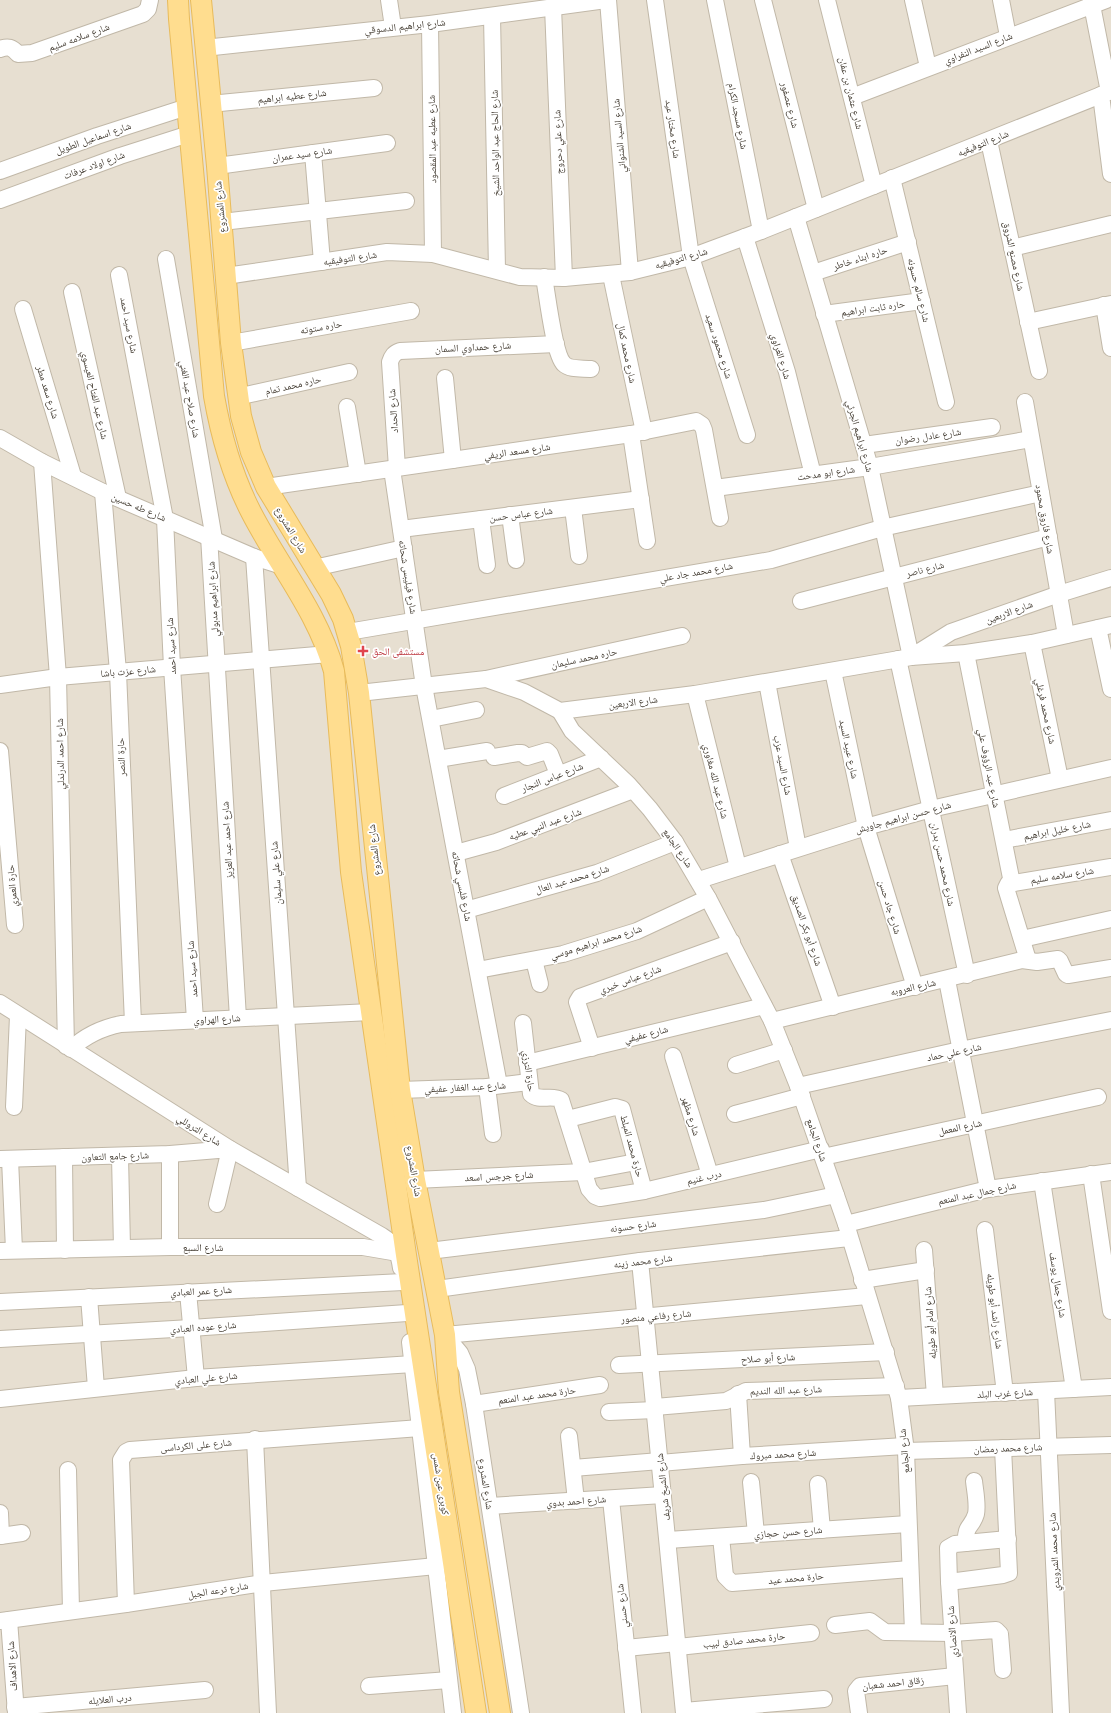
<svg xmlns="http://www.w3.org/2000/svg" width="1111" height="1713" viewBox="0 0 1111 1713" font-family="Poppins,'Noto Naskh Arabic',sans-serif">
<rect width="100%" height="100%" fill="#f2ede3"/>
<!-- residential -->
<rect fill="#e7dfd1" x="0" y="0" width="1111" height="1713"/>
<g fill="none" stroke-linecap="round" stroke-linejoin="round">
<!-- minor casing -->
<g stroke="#c1b8a8" stroke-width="18">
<g id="minor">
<polyline points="389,0 393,27"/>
<polyline points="608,0 630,272"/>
<polyline points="655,0 691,257 747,435"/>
<polyline points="715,0 761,231"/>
<polyline points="763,0 816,209"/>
<polyline points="827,0 874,186"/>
<polyline points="913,0 928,67"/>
<polyline points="1001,0 1008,36"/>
<polyline points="1091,0 1109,92"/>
<polyline points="553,7 564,278"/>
<polyline points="492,16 497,270"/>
<polyline points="430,24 433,254"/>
<polyline points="204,48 430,24 606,0"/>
<path d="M0 49C8 46 12 47 18 54L32 53 143 14 148 9 150 0"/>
<polyline points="1101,95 1111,174"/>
<polyline points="852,97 1106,0"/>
<polyline points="210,104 374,88"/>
<polyline points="989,141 1039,371"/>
<polyline points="313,153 322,262"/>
<polyline points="217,166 387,143"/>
<polyline points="0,171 97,136 187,107"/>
<polyline points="892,178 946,402"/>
<polyline points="0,200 120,156 189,134"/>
<polyline points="796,217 870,467 911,657 951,632 1059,594 1111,578"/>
<polyline points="222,222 406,201"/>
<polyline points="745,237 787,372 813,475"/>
<polyline points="1012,248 1111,224"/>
<polyline points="166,259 214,539"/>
<polyline points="813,273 908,242"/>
<polyline points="119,275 165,519 172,667 195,1020"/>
<polyline points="611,275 644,432"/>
<polyline points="226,276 387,252 433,254 520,277 564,278 630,272 691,257 761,231 1111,91"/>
<path d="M544 277C547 293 554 355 564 364 570 370 583 368 591 369"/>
<polyline points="72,292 118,498"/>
<polyline points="1104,305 1111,348"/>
<polyline points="23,309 73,476"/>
<polyline points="824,314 922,301"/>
<polyline points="1028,322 1111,304"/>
<polyline points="231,343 411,311"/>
<polyline points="445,378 453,460"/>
<polyline points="237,397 349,372"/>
<polyline points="1025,402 1066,635"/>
<polyline points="347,407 358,474"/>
<polyline points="631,434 647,541"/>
<polyline points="0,438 42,462 103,492 254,557 282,566"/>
<polyline points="864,445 992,427"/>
<polyline points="42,462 58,677 66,1046"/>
<path d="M397 468 390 362C392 356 394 353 400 351L556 344"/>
<polyline points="392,469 424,686 499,1085"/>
<polyline points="266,487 631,434 696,421 702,425 704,430 720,518"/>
<polyline points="715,488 870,467 1031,439"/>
<polyline points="103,492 118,672 133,1023"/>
<polyline points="573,508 579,556"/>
<polyline points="510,515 516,560"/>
<polyline points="481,519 487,565"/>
<polyline points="401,529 641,499"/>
<polyline points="209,536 238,1018"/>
<polyline points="254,557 298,1188"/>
<polyline points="314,568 404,548"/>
<polyline points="801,601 1049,537"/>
<polyline points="1098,628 1111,689"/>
<polyline points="348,632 771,560 882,528 1041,493"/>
<polyline points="1032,643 1060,779"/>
<polyline points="966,653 1012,883"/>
<polyline points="898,659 967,975"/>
<polyline points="833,671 866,827 915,987"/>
<polyline points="486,679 682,636"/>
<polyline points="767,682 798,848"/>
<polyline points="0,685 58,677 329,654"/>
<polyline points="359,693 486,679 524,692 560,711 695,694 911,657 966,653 1032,643 1111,625"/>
<polyline points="695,694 738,867"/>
<polyline points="560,711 572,731 628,784 650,809 675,842 708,898 772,1021 798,1086 846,1224 899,1398 906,1451 913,1632"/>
<polyline points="431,719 476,710"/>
<polyline points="0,751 15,925"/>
<polyline points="494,757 518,753 522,753 527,757 547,751 550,754 558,774"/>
<polyline points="438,759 487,751"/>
<polyline points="504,796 601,758"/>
<polyline points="1004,840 1111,820"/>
<polyline points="456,853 496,842 633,790"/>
<polyline points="780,854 833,1007"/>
<polyline points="699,880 866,827 931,809 1111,768"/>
<polyline points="466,910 597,873 675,842"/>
<polyline points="1022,939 1111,919"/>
<polyline points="534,960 540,984"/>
<polyline points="1028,960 1006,888 1008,884 1111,867"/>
<polyline points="478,970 563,954 637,931 708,898"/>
<polyline points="947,980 988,1189"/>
<path d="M0 1003 230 1149 382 1236C395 1244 399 1253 401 1268"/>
<polyline points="772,1021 1022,960 1037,962 1058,959 1060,961 1066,974 1068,975 1111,968"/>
<path d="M523 1023 531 1094C539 1102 552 1094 561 1100L589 1189 595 1196 600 1198 644 1191 821 1149"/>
<polyline points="592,1048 577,1002 580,997 732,942"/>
<path d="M71 1049C86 1035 101 1028 121 1024L371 1012"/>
<polyline points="673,1056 710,1175"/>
<polyline points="527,1063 764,1006"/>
<polyline points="736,1065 784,1050"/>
<polyline points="798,1086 960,1050 1111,1020"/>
<polyline points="487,1087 493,1134"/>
<polyline points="400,1090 487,1087 529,1082"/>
<polyline points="14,1107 18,1016"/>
<polyline points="735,1114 802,1096"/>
<polyline points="568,1119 615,1107 622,1109 644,1191"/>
<polyline points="170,1154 170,1247"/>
<polyline points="120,1156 122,1248"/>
<polyline points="64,1157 65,1250"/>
<polyline points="823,1157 1098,1097"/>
<polyline points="0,1159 170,1154 230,1149 217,1204"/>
<polyline points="10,1159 14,1250"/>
<polyline points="1091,1174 1111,1311"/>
<polyline points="415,1180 583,1172 636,1162"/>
<polyline points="1042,1181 1074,1389"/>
<polyline points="846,1224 988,1189 1111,1172"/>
<polyline points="985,1230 1005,1393"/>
<polyline points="924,1250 935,1396"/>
<polyline points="0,1251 170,1247 363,1247 404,1254"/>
<polyline points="429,1251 764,1210 836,1195"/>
<polyline points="640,1261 684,1713"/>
<polyline points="862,1280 926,1270"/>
<polyline points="437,1289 640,1261 849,1238"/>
<polyline points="188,1292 196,1378"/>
<polyline points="89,1297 96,1388"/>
<polyline points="0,1302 403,1282"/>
<polyline points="445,1335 867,1296"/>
<polyline points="445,1335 460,1353 467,1369 474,1404 521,1713"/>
<polyline points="0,1339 191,1328 407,1313"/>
<polyline points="410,1342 453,1713"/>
<polyline points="619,1365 886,1352"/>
<polyline points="1046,1391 1061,1713"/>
<polyline points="738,1394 742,1456"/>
<polyline points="899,1398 1111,1387"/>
<polyline points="0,1399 196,1378 413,1364"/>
<polyline points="474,1404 600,1385"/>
<polyline points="655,1407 726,1401 746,1391 896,1386"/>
<polyline points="609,1412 655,1410"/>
<polyline points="569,1436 576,1501"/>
<polyline points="255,1439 268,1713"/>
<polyline points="906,1451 1111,1445"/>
<polyline points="660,1463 742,1456 905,1446"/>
<polyline points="573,1468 660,1461"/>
<polyline points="68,1470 71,1611"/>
<polyline points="751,1482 756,1534"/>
<polyline points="818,1484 822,1530"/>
<polyline points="611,1499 633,1713"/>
<polyline points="490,1506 663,1495"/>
<polyline points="0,1513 1,1536"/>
<polyline points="0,1536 22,1533"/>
<polyline points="721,1537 725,1576 732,1583 910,1569"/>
<polyline points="668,1540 908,1524"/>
<path d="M966 1543C965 1524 972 1528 976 1514 978 1504 975 1491 974 1481"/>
<polyline points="949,1582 1003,1575 1009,1573 1003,1448"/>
<polyline points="126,1604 121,1460 126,1452 130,1450 420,1428"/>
<polyline points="9,1620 16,1713"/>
<polyline points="0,1621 126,1604 263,1583 436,1566"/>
<polyline points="835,1625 870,1621 885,1632 953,1633 996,1630 1000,1634 1003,1670"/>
<polyline points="678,1647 811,1633"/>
<polyline points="626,1648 677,1643"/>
<polyline points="369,1686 449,1680"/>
<polyline points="15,1707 205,1690"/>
<polyline points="684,1711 824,1699"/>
<polyline points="859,1713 856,1691 860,1686 955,1676"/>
<polyline points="958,1713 949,1582 948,1548 955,1544 1008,1539"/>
</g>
</g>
<!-- major casing -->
<g stroke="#e8bb5b" stroke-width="22">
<g id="major">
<path d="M178 0 179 19 214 396C221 436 232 475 251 512 278 565 318 612 334 671L351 872 406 1255 476 1713"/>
<polyline points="201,0 217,166 231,343 241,416 251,452 266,487 331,594 343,619 351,646 359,693 400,1090 415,1180 445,1335 449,1392 500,1713"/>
</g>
</g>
<!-- minor -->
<use href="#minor" stroke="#fff" stroke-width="16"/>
<!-- major -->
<use href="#major" stroke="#ffdd8f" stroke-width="20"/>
</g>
<!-- markers -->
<path fill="#e0444e" stroke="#fff" stroke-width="1.5" d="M361 645h4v4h4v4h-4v4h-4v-4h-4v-4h4z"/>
<g text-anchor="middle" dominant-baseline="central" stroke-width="3.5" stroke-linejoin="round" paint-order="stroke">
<!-- street labels -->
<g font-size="10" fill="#443d33" stroke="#fff">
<text transform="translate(405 26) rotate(-6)">شارع ابراهيم الدسوقي</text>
<text transform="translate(79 37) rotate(-20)">شارع سلامه سليم</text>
<text transform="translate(978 48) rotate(-21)">شارع السيد النفراوي</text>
<text transform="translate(851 93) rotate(76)">شارع عثمان بن عفان</text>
<text transform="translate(292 96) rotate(-6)">شارع عطيه ابراهيم</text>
<text transform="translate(790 105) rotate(76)">شارع عصفور</text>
<text transform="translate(738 116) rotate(79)">شارع مسجد الكرام</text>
<text transform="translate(673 129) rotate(82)">شارع مختار عيد</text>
<text transform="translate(619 136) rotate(-95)">شارع السيد الشنواني</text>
<text transform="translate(93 138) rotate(-19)">شارع اسماعيل الطويل</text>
<text transform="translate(432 139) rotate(-91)">شارع عطيه عبد المقصود</text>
<text transform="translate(558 142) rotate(-92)">شارع علي دحروج</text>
<text transform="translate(495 143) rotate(-91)">شارع الحاج عبد الواحد الشيخ</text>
<text transform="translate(983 143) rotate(-22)">شارع التوفيقيه</text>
<text transform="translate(302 154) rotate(-8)">شارع سيد عمران</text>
<text transform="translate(94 165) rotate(-20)">شارع اولاد عرفات</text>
<text transform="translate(220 207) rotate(-95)">شارع المشروع</text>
<text transform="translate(1014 256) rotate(78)">شارع مصنع الشروق</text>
<text transform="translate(350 258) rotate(-8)">شارع التوفيقيه</text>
<text transform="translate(681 258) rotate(-16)">شارع التوفيقيه</text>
<text transform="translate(860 258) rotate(-18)">حاره ابناء خاطر</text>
<text transform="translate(919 290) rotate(76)">شارع سالم حسونه</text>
<text transform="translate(873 308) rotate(-8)">حاره ثابت ابراهيم</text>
<text transform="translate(129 325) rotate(79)">شارع سيد احمد</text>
<text transform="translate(321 327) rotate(-10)">حاره ستوته</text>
<text transform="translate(719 346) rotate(72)">شارع محمود سعيد</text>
<text transform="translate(473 347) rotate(-3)">شارع حمداوي السمان</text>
<text transform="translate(627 353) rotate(78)">شارع محمد كمال</text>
<text transform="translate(781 356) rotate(73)">شارع الغراوي</text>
<text transform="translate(293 385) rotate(-13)">حاره محمد تمام</text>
<text transform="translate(48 392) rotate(73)">شارع سعد مطر</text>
<text transform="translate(95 395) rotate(77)">شارع عبد الفتاح العيسوي</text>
<text transform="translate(190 399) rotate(80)">شارع صلاح عبد الغني</text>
<text transform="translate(393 411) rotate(-94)">شارع الحداد</text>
<text transform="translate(860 436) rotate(74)">شارع ابراهيم الجرئي</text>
<text transform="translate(928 436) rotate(-8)">شارع عادل رضوان</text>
<text transform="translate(517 451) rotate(-8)">شارع مسعد الريفي</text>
<text transform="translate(826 473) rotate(-8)">شارع ابو مدحت</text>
<text transform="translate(139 507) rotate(23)">شارع طه حسين</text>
<text transform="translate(521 514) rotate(-7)">شارع عباس حسن</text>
<text transform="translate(1045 519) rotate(80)">شارع فاروق محمود</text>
<text transform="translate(291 530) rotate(59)">شارع المشروع</text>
<text transform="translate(925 569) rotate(-14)">شارع ناصر</text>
<text transform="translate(696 572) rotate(-10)">شارع محمد جاد علي</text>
<text transform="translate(408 577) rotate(81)">شارع فيليبس شحاته</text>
<text transform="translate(213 599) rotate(-93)">شارع ابراهيم مدبولي</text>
<text transform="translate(1009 612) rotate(-20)">شارع الاربعين</text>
<text transform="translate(171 646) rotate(-93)">شارع سيد احمد</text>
<text transform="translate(584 658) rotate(-12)">حاره محمد سليمان</text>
<text transform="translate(128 671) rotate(-5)">شارع عزت باشا</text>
<text transform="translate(633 702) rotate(-7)">شارع الاربعين</text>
<text transform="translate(1046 711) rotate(78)">شارع محمد فرغلي</text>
<text transform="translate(849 749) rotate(78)">شارع عبيد السيد</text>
<text transform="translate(60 754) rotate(-91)">شارع احمد الدرندلي</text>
<text transform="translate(121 757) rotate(-92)">حارة النصر</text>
<text transform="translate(783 765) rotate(79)">شارع السيد عزب</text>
<text transform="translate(989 768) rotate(79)">شارع عبد الرؤوف علي</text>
<text transform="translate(552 777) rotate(-21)">شارع عباس النجار</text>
<text transform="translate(716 781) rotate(76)">شارع عبد الله مغاوري</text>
<text transform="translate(903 817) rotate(-15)">شارع حسن ابراهيم جاويش</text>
<text transform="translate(545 824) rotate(-20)">شارع عبد النبي عطيه</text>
<text transform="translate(1057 830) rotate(-11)">شارع خليل ابراهيم</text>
<text transform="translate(227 840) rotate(-93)">شارع احمد عبد العزيز</text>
<text transform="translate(678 848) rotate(56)">شارع الجامع</text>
<text transform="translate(374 850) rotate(-96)">شارع المشروع</text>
<text transform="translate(943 864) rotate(78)">شارع محمد حسن بدران</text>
<text transform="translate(276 873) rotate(-94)">شارع علي سليمان</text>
<text transform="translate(1062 875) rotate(-9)">شارع سلامه سليم</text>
<text transform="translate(572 879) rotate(-17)">شارع محمد عبد العال</text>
<text transform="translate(12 886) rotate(-95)">حارة العمري</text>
<text transform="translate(462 886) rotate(79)">شارع فلبسي شحاته</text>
<text transform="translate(890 907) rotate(73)">شارع جاد حسن</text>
<text transform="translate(807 930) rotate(71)">شارع أبو بكر الصديق</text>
<text transform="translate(596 942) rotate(-17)">شارع محمد ابراهيم موسي</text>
<text transform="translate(192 969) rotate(-94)">شارع سيد احمد</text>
<text transform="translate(630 979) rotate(-20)">شارع عباس خيري</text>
<text transform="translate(913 987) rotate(-13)">شارع العروبه</text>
<text transform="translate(217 1019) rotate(-3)">شارع الهراوي</text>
<text transform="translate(646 1034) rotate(-14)">شارع عفيفي</text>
<text transform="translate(954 1052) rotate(-12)">شارع علي حماد</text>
<text transform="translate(529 1071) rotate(82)">حارة الترزي</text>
<text transform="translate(465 1087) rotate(-3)">شارع عبد الغفار عفيفي</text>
<text transform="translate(691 1116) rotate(73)">شارع مظهر</text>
<text transform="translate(960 1127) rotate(-12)">شارع المعمل</text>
<text transform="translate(199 1130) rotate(32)">شارع التروللي</text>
<text transform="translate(817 1140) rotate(71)">شارع الجامع</text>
<text transform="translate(632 1146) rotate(75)">حارة محمد المبلط</text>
<text transform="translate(115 1156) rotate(-2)">شارع جامع التعاون</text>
<text transform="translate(414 1171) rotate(80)">شارع المشروع</text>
<text transform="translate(499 1176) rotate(-3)">شارع جرجس اسعد</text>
<text transform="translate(704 1177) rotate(-13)">درب غنيم</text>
<text transform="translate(977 1193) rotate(-12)">شارع جمال عبد المنعم</text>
<text transform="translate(633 1226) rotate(-7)">شارع حسونه</text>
<text x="203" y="1247">شارع السبع</text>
<text transform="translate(643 1261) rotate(-7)">شارع محمد زينه</text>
<text transform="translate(1058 1285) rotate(81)">شارع جمال يوسف</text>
<text transform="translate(201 1291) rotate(-3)">شارع عمر العبادي</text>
<text transform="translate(995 1311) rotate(83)">شارع راشد أبو طويله</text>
<text transform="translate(656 1316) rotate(-5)">شارع رفاعي منصور</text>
<text transform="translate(930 1323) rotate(-94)">شارع امام أبو طويله</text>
<text transform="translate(203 1327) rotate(-4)">شارع عوده العبادي</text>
<text transform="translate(768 1358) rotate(-3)">شارع أبو صلاح</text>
<text transform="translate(206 1378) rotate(-5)">شارع علي العبادي</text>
<text transform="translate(786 1390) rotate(-2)">شارع عبد الله النديم</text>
<text transform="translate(1005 1393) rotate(-3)">شارع غرب البلد</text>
<text transform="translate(537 1395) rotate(-8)">حارة محمد عبد المنعم</text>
<text transform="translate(196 1445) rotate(-5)">شارع على الكرداسى</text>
<text transform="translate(1008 1448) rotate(-2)">شارع محمد رمضان</text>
<text transform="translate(904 1451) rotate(-95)">شارع الجامع</text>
<text transform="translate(783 1454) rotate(-3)">شارع محمد مبروك</text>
<text transform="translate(441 1484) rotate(81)">كوبرى عين شمس</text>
<text transform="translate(486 1484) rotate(81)">شارع المشروع</text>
<text transform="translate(663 1487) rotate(-96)">شارع الشيخ شريف</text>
<text transform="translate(576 1501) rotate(-4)">شارع احمد بدوي</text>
<text transform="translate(788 1532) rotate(-4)">شارع حسن حجازي</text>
<text transform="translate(1054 1552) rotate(-93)">شارع محمد الشرويدي</text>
<text transform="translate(796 1578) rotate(-5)">حارة محمد عيد</text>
<text transform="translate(218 1590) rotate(-9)">شارع ترعه الجبل</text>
<text transform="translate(622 1606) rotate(-96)">شارع حسني</text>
<text transform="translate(952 1632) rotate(-94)">شارع الانصاري</text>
<text transform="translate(744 1640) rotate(-6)">حارة محمد صادق لبيب</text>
<text transform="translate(12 1666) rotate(-94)">شارع الاهداف</text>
<text transform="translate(893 1683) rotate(-6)">زقاق احمد شعبان</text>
<text transform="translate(110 1699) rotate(-5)">درب العلايله</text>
</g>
<!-- health labels -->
<g font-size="10" fill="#be3a42" stroke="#fff" text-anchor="start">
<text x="372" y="651">مستشفى الحق</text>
</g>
</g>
</svg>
